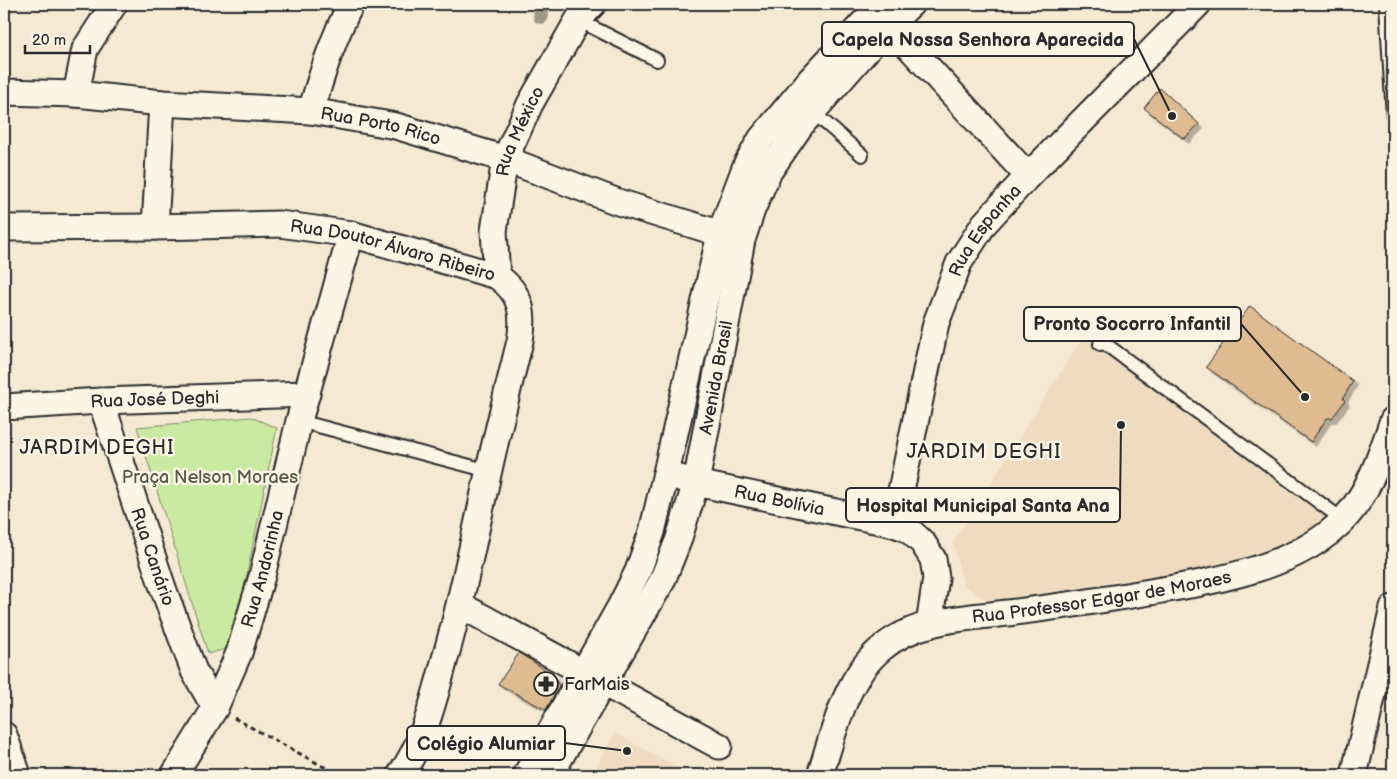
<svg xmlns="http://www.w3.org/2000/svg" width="1397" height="779" viewBox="0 0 1397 779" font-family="'Balsamiq Sans',sans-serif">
<defs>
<filter id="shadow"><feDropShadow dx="4.5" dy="4.5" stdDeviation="0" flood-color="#0004"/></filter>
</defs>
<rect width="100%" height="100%" fill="#f6e9d4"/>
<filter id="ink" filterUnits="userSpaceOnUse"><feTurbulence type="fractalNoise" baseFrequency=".02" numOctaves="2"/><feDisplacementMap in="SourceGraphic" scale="10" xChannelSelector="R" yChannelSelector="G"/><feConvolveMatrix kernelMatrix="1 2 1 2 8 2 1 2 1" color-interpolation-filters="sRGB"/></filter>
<g filter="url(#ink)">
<!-- built -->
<g fill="#efdbc0">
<polygon points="1088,329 1341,521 1215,574 1112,582 1027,599 985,599 963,585 953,542"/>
<polygon points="615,733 693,775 605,775 595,770"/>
</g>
<!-- green -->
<polygon fill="#cae9a1" stroke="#7a8a66" points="251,417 277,428 232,647 208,654 137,427"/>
<!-- building -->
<g fill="#debb90" stroke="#2b2b2b" filter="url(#shadow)">
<polygon points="1160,88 1199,124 1184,139 1144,108"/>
<polygon points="1250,306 1353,381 1343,398 1345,401 1332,418 1327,418 1311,442 1206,367"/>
<polygon points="519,653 552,674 559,686 546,710 498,684"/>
</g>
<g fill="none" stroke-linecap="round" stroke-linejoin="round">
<!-- service casing -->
<g stroke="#2b2b2b" stroke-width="16">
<g id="service">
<polyline points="1386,4 1393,116"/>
<polyline points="578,20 657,60"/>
<polyline points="813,112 862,155"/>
<polyline points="1100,344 1104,343 1343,520"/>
<polyline points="299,421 489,471"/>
</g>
</g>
<!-- minor casing -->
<g stroke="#2b2b2b" stroke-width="29">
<g id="minor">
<polyline points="889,25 1028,176"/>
<path id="s1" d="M4 92 76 94 162 103 311 111 396 126 505 159 618 202 735 238"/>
<polyline points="76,94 85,49 114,4"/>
<path d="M311 111C322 74 333 38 351 4"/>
<polyline points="155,227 162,103"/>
<path id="s2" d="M4 228 155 227 279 224 351 234 497 276C521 293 525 313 520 341 509 385 498 429 488 474 475 535 463 595 446 655 435 695 425 741 400 775"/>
<path id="s3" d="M497 276 494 231 505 159 530 104 578 20 593 4"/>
<path id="s4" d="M101 401 163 588 194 671 215 708"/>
<path id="s5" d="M4 407 101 401 307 394"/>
<path id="s6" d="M680 478 696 483 894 524 908 529 923 543 933 559 936 578 929 625"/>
<path id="s7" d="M894 524 936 323 959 263 984 224 1028 176 1198 4"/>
<polyline points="460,605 719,746"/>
<polyline points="4,735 18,775"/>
<path id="s8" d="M174 775 215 708 239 653 262 576 299 421 351 234"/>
<polyline points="526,775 621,605 638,571 652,532 666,473 720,234 746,165 761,139 810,80 881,4"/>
<path id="s9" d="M550 775 662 581 678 541 696 483 742 240 752 210 768 173 801 125 889 25 911 4"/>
<path id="s10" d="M820 775C834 732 845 678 882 648 917 619 965 618 1008 613 1056 607 1103 600 1150 592 1214 581 1299 568 1345 518 1370 491 1381 454 1393 420"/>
<polyline points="1354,775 1393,608"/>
</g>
</g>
<!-- path -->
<polyline stroke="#2b2b2b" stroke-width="3" stroke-dasharray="5 4" stroke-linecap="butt" points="234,718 339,775"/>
<!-- service -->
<use href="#service" stroke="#fcf5e5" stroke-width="12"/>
<!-- minor -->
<use href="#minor" stroke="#fcf5e5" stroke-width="25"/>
</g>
<!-- trees -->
<circle fill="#9c9a87" cx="541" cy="16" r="8"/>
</g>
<!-- icons -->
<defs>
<g id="pharmacy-ring" transform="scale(1.25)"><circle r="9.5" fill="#fcf5e5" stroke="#2b2b2b" stroke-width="1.5"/><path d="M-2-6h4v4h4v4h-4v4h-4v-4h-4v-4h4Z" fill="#2b2b2b"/></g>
</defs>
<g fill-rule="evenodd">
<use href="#pharmacy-ring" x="546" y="684"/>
</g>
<g text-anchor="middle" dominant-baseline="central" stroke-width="5" stroke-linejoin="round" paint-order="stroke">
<!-- street labels -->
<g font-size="18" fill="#2b2b2b" stroke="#fcf5e5">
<text stroke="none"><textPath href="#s1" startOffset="379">Rua Porto Rico</textPath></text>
<text stroke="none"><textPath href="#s3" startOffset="149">Rua México</textPath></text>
<text stroke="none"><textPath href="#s7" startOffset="311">Rua Espanha</textPath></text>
<text stroke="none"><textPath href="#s2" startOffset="392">Rua Doutor Álvaro Ribeiro</textPath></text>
<text stroke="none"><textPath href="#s9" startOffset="435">Avenida Brasil</textPath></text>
<text stroke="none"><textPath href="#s5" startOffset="151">Rua José Deghi</textPath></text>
<text stroke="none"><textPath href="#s6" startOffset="102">Rua Bolívia</textPath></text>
<text stroke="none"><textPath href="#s4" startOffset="164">Rua Canário</textPath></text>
<text stroke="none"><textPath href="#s8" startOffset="226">Rua Andorinha</textPath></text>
<text stroke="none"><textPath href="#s10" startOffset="371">Rua Professor Edgar de Moraes</textPath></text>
</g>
<!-- park labels -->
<g font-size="18" fill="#535a48" stroke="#fcf5e5">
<text x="210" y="477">Praça Nelson Moraes</text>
</g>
<!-- poi labels -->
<g font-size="18" fill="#2b2b2b" stroke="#fcf5e5" text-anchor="start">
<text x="564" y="684">FarMais</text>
</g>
<!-- quarter labels -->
<g font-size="20" letter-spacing="1" fill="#2b2b2b" stroke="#fcf5e5">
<text x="97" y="448">JARDIM DEGHI</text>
<text x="984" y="452">JARDIM DEGHI</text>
</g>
</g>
<!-- callouts -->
<path fill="none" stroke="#2b2b2b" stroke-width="2" d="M1172 116L1134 39M1305 397L1241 324M1121 425L1120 505M627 751L565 743"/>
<g fill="#2b2b2b" stroke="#fcf5e5" stroke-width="2">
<circle cx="1172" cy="116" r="5"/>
<circle cx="1305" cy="397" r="5"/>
<circle cx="1121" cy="425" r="5"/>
<circle cx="627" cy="751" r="5"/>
</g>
<g fill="#fcf5e5" stroke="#2b2b2b" stroke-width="2">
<rect x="822" y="22" width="312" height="34" rx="5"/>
<rect x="1024" y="307" width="217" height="34" rx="5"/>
<rect x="846" y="488" width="274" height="34" rx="5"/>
<rect x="407" y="726" width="158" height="34" rx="5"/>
</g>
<g font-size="19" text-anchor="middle" font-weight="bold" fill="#2b2b2b">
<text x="978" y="46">Capela Nossa Senhora Aparecida</text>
<text x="1132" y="330">Pronto Socorro Infantil</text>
<text x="983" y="512">Hospital Municipal Santa Ana</text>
<text x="486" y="750">Colégio Alumiar</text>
</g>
<!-- margin -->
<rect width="1397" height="779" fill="none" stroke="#fcf5e5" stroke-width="20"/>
<rect x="10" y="10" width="1377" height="759" fill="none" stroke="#2b2b2b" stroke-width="2" filter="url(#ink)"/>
<!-- scale -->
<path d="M25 45v8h65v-8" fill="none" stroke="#2b2b2b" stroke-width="2.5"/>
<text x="32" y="45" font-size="15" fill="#2b2b2b" stroke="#fcf5e5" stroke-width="4" paint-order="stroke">20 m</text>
</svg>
